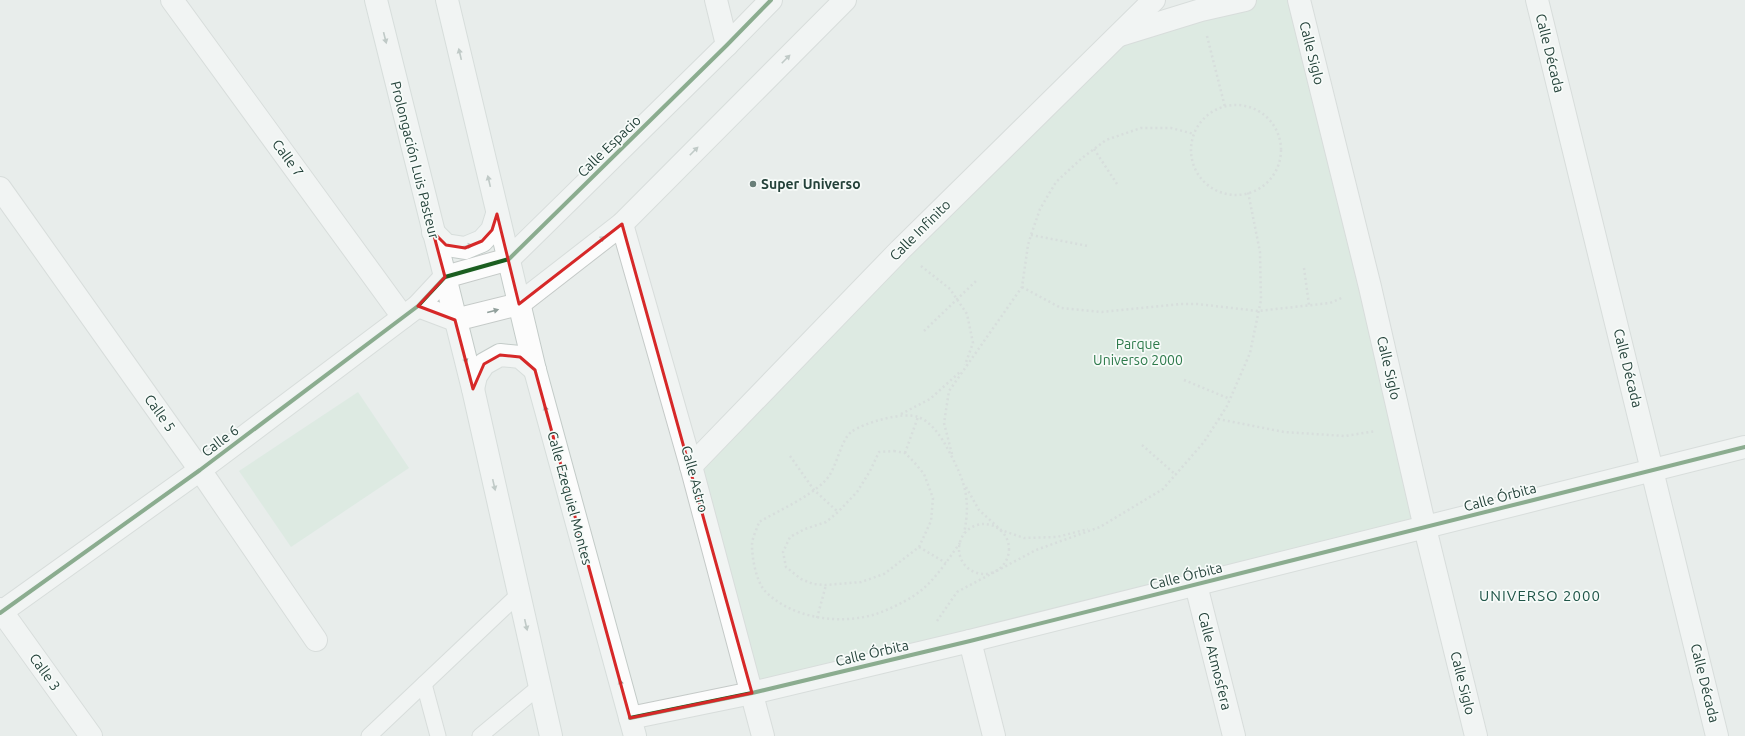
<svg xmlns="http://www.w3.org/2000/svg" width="1745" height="736" viewBox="0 0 1745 736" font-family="Ubuntu,sans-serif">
<rect width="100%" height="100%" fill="#e8edeb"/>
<!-- green -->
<g fill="#d1e6d8">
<polygon points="1245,0 1299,0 1425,528 752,693 691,466 1117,35"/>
<polygon points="358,392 409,468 291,547 239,471"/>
</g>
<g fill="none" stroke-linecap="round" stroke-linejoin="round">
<!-- service casing -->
<g stroke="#c5cac8" stroke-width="17">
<g id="service">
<polyline points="424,684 438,736"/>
<polyline points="369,736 519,594"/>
<polyline points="480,736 540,686"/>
</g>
</g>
<!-- minor casing -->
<g stroke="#c5cac8" stroke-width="24">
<g id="minor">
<polyline points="172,0 403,317"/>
<polyline points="716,0 727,45"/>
<polyline points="1299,0 1370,287 1425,528 1476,736"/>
<polyline points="1537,0 1717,736"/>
<polyline points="1120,35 1201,10 1245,0"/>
<polyline points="0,188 200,470 316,640"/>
<polyline points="622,224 691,466 763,736"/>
<polyline points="418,306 455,320 519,304 622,224 845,0"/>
<polyline points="691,466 900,250 1154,0"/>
<polyline points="1196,585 1234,736"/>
<polyline points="0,609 91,736"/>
<polyline points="0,613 200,470 418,306 445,277 509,259 727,45 771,0"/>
<polyline points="970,641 994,736"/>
<polyline points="630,718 752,693 970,641 1745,447"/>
</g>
</g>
<!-- secondary casing -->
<g stroke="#c3cbc8" stroke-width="24">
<g id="secondary">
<polyline points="376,0 473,389 551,736"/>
<polyline points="447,0 535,370 635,736"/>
<polyline points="433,232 446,245 465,248 482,241 492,230 497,214"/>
<polyline points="473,389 476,376 484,364 500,355 520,357 535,370"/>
</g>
</g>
<!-- path -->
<g stroke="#c3ccca" stroke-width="2.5" stroke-dasharray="2 3" stroke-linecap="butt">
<polyline points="1207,36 1225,107"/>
<circle cx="1236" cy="150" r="45"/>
<polyline points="1094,149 1117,184"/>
<polyline points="1031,235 1088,246"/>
<polyline points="921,266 950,289 967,314 973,343 965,365"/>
<polyline points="1304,268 1309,305"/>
<polyline points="1022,287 1061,308 1102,312 1180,304 1197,304 1258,311 1330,303 1344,297"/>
<polyline points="924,331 976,281"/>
<polyline points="1184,380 1230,399"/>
<polyline points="901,414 930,399 961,371"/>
<polyline points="1218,419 1284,432 1345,436 1376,431"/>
<polyline points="1142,445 1176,475"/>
<polygon points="894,451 905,453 914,462 924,474 933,498 931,521 919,547 884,574 861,582 826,585 813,584 801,579 786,567 783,552 790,537 805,529 826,522 838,512 857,492 870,471 879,452"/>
<polyline points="905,453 918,417"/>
<polyline points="952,454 944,423 949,391 1022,287 1028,245 1031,235 1040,209 1056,182 1082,158 1106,140 1141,128 1171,128 1194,134"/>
<polyline points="790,456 814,490 838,512"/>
<polyline points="966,487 979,510 1001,530 1024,538 1057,537 1088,529"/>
<circle cx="984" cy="549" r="25"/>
<path d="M960 543C946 562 933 584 912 597 902 603 888 610 876 614 841 625 792 619 765 591 756 581 752 558 752 545 752 538 757 529 759 522 780 510 807 498 824 482 837 470 839 443 851 432 863 423 904 411 918 417 930 421 939 434 945 444 963 477 972 496 964 533"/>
<polyline points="919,547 946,563"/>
<polyline points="817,618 826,585"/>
<polyline points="937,621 957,592 1036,550 1100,527 1163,489 1204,442 1227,406 1250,353 1261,300 1260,252 1248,192"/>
</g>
<!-- service -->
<use href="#service" stroke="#fcfcfc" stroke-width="15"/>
<!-- minor -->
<use href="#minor" stroke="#fcfcfc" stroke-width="22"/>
<!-- secondary -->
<use href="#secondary" stroke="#fcfcfc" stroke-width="22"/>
<!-- cycleway casing -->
<g stroke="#f7fbf9" stroke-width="6">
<g id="cycleway">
<polyline points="0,613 200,470 418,306 445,277 509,259 727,45 771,0"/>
<polyline points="630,718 752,693 970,641 1745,447"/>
</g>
</g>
<!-- cycleway -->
<use href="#cycleway" stroke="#1b5e20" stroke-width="4"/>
</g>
<!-- one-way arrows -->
<defs><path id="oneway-solid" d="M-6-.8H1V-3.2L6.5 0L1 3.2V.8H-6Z"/></defs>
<g fill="#909f9b">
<use href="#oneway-solid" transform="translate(385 38) rotate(76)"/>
<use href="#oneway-solid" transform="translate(460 54) rotate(-103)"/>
<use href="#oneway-solid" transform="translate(786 59) rotate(-45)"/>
<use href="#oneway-solid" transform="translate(694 151) rotate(-45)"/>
<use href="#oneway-solid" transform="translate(489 181) rotate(-103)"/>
<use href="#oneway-solid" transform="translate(600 240) rotate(-38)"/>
<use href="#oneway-solid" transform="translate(467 246) rotate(-10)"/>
<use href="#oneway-solid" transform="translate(493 311) rotate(-15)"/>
<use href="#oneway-solid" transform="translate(465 358) rotate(76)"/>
<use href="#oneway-solid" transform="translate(546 411) rotate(-105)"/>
<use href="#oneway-solid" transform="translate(494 485) rotate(77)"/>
<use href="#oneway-solid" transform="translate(526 625) rotate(77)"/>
<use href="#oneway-solid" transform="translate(621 685) rotate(-105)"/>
</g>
<!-- marked area -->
<path d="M0 0H1745V736H0ZM497 214 519 304 622 224 752 693 630 718 535 370 520 357 500 355 484 364 473 389 455 320 418 306 445 277 433 232 446 245 465 248 482 241 492 230Z" fill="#e8edeb" fill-opacity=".55" fill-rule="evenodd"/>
<path fill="none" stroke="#d62828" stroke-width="3" stroke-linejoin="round" d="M497 214 519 304 622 224 752 693 630 718 535 370 520 357 500 355 484 364 473 389 455 320 418 306 445 277 433 232 446 245 465 248 482 241 492 230Z"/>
<!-- markers -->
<circle fill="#697e78" stroke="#f7fbf9" stroke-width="1.5" cx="753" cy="184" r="4"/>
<g text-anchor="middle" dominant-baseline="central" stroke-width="3.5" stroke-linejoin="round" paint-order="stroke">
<!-- street labels -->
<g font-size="14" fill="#24423a" stroke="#f7fbf9">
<text transform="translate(1312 53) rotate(76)">Calle Siglo</text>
<text transform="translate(1550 53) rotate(76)">Calle Década</text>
<text transform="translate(609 146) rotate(-44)">Calle Espacio</text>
<text transform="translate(288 158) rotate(54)">Calle 7</text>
<text transform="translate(415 160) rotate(76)">Prolongación Luis Pasteur</text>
<text transform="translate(920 230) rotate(-45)">Calle Infinito</text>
<text transform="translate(1389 368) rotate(77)">Calle Siglo</text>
<text transform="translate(1628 368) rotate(76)">Calle Década</text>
<text transform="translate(160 413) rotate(55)">Calle 5</text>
<text transform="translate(220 441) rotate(-37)">Calle 6</text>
<text transform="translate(695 479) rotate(75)">Calle Astro</text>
<text transform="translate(1500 497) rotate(-15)">Calle Órbita</text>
<text transform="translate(570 498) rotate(75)">Calle Ezequiel Montes</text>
<text transform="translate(1186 576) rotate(-14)">Calle Órbita</text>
<text transform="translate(872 653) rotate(-13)">Calle Órbita</text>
<text transform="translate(1215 661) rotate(76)">Calle Atmosfera</text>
<text transform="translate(45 672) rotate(55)">Calle 3</text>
<text transform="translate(1463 683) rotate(76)">Calle Siglo</text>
<text transform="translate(1705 683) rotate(76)">Calle Década</text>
</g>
<!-- poi labels -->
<g font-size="14" font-weight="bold" fill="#24423a" stroke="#f7fbf9" text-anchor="start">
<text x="761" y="184">Super Universo</text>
</g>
<!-- park labels -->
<g font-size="14" fill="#2d7a4b" stroke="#f7fbf9">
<text x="1138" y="344">Parque<tspan x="1138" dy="16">Universo 2000</tspan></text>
</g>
<!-- neighbourhood labels -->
<g font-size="15" letter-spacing="1" fill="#1f5548" stroke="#f7fbf9">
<text x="1540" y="595">UNIVERSO 2000</text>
</g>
</g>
</svg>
